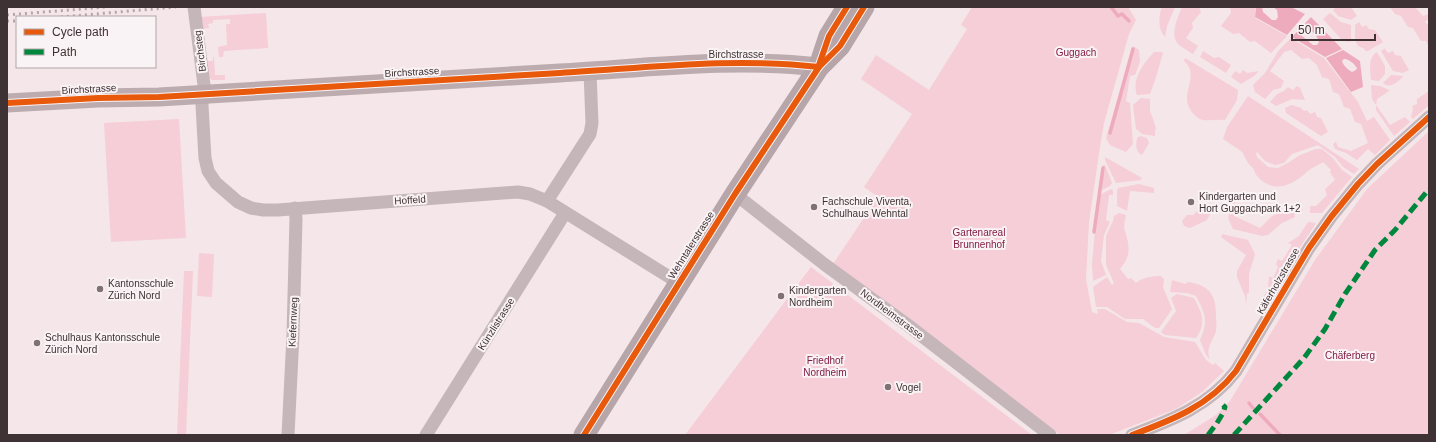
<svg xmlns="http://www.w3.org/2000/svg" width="1436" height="442" viewBox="0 0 1436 442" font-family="Arial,sans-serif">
<rect width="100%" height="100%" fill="#f5e6ea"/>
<!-- green -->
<g fill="#f5ced7">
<polygon points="972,7 1128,7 1136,20 1129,34 1104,123 1100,147 1089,222 1086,279 1092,312 1098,314 1097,309 1105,309 1127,322 1139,323 1164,337 1195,342 1206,360 1213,365 1215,363 1224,371 1202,392 1176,409 1109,435 1061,435 1054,431 833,264 878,197 864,187 912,114 861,79 876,55 929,90 967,29 961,25"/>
<path d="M1162 7H1175L1167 26 1165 37C1158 29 1158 17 1162 7Z"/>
<path d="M1182 7H1199L1201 12 1192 23 1193 28 1186 38 1198 46 1193 54C1188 51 1183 48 1179 45 1169 35 1178 17 1182 7Z"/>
<polygon points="1230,7 1255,7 1255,18 1287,36 1271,53 1255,41 1250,42 1239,33 1233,34 1221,26 1231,13"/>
<polygon points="1336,7 1351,7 1357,16 1351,20 1338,16 1333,10"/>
<polygon points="1390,7 1415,7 1423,16 1429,14 1429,18 1425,22 1429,26 1429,46 1426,41 1421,41 1413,28 1408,27 1401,16 1395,14"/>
<polygon points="266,13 268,48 224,51 223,57 219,57 218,47 227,45 226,24 230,24 230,19 213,20 213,23 208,24 209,28 201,29 200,17"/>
<polygon points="1330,13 1341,22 1351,25 1351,41 1347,42 1341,39 1323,19"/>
<polygon points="1359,22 1362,27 1366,25 1369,29 1375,30 1383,42 1368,51 1366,51 1363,48 1358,46 1355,40 1355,25"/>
<polygon points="1291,38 1324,58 1358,102 1367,121 1374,117 1390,140 1375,155 1368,149 1357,160 1346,153 1335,149 1333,144 1336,142 1338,147 1351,151 1368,143 1361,124 1355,122 1350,109 1344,107 1339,94 1333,92 1329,79 1322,77 1317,65 1309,58 1302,59 1291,50 1284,52 1270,71 1284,81 1281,88 1273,90 1265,99 1255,92 1253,85 1265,73 1279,50"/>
<polygon points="1133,46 1139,50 1140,62 1135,75 1130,76 1126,101 1130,103 1133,144 1126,152 1110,145 1106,138"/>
<polygon points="1387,47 1385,49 1388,53 1393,51 1395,55 1401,56 1409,70 1403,73 1393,71 1381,51"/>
<polygon points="1203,51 1214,58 1219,57 1231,65 1226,73 1200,57"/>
<path d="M1154 52H1161L1163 53 1156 77 1150 94 1137 95C1131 79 1144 63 1154 52Z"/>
<path d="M1377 52 1385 66V74L1379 81 1371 80C1371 70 1367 59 1377 52Z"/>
<polygon points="213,57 214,57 215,75 225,75 225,80 212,80 209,78 207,61 213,61"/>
<path d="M1185 58 1238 90 1237 100 1225 120C1218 119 1210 121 1203 120 1195 118 1187 108 1187 99 1187 86 1197 72 1184 61Z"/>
<polygon points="1243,70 1247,73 1259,71 1254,76 1241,84 1231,77 1235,71 1240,74"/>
<path d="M1391 75 1403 76 1402 78C1396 83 1390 89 1383 83Z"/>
<polygon points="1371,85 1380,86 1389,90 1389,91 1377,99 1376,105 1390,125 1405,117 1410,122 1394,136 1376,110 1376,105 1372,99"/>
<polygon points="1297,86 1300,88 1305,100 1292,99 1276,106 1270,102 1277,94 1284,91 1288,87 1293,90"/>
<polygon points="1429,91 1429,105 1413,119 1411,117 1413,109 1412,106 1417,104 1417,99"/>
<path d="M1248 96 1359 169 1354 174 1343 167 1335 157 1318 145 1292 154 1284 163 1275 165 1265 161 1257 152 1256 153 1257 157 1268 167 1278 168 1288 163 1300 155 1316 149H1322L1333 158 1342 170 1352 177 1322 213H1310V206H1316L1327 195 1325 189 1335 180 1330 172 1331 170 1323 162C1319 165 1311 168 1308 171 1293 185 1274 195 1257 176 1255 174 1255 171 1253 168 1252 167 1250 166 1249 164 1246 160 1244 154 1241 151 1235 147 1229 143 1223 139L1227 127Z"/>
<polygon points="1141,98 1150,99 1150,112 1152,116 1156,128 1155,131 1155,136 1142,134 1136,129 1133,105"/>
<polygon points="1292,105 1301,108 1304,111 1307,110 1310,114 1315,112 1317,117 1321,118 1328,132 1321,136 1286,113 1285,108"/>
<polygon points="179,119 186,238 111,242 104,123"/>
<polygon points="1429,131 1429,435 1184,435 1216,415 1230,401 1315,260 1367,189"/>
<path d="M1140 136 1147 138 1149 143 1142 155C1135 151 1136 145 1137 138Z"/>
<polygon points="1105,157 1142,178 1141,180 1116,183 1105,160"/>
<polygon points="1103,165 1105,165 1112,183 1110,186 1098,192"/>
<polygon points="1139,184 1154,188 1154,193 1130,191 1127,211 1117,206 1117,192 1118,188"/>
<polygon points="1111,189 1113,190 1113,195 1109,195 1106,220 1110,222 1104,235 1101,261 1106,275 1093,281 1092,264 1098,196"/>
<path d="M1235 201 1234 216 1260 228C1275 213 1273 213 1294 211 1297 211 1301 209 1303 209V210L1294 215 1295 217 1282 223 1268 235 1262 236 1233 229 1228 218 1233 202Z"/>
<polygon points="1200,209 1208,209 1210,214 1207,220 1190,228 1184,226 1182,221 1187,215 1193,215"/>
<path d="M1119 213 1126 215C1125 220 1123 227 1125 231 1130 247 1131 256 1120 269L1128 279 1131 278 1136 283C1143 277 1152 276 1161 276L1164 279 1163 287 1172 309 1159 328H1155L1143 319H1125L1107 307H1096L1093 287 1107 277 1112 285 1114 283 1106 265V236L1113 221 1114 216Z"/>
<polygon points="1308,222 1316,223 1286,269 1262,310 1260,303 1268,289 1269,276 1273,278 1278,267 1276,264 1278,259 1282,261 1292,245 1288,243 1299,236"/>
<polygon points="1222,234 1248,240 1255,254 1249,274 1249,293 1247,293 1246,305 1245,296 1237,277 1237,271 1246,255 1221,237"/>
<polygon points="199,253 214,254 212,297 197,296"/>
<polygon points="811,267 1032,435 685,435"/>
<polygon points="184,271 193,271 186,435 177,435"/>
<path d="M1172 280 1185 284 1188 282C1210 285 1216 296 1216 315 1216 321 1217 325 1216 331 1213 341 1204 350 1211 361L1206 355 1200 340C1209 321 1205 313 1196 296L1187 293 1170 292Z"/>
<path d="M1177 294 1194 298C1202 313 1207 323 1196 338L1165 335 1161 332 1176 311 1171 298Z"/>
</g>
<!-- water -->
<g fill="#eeabbd" fill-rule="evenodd">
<polygon points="1256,7 1262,7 1263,12 1272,20 1276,20 1278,17 1277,10 1273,7 1291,7 1305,14 1287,35 1255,17"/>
<path d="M1311 17 1342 49 1325 57 1292 37ZM1307 29C1312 29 1318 37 1319 42L1317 45H1313L1302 36V33Z"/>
<path d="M1343 50 1360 61 1363 87 1351 92 1326 58ZM1344 59C1348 58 1355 64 1357 68L1356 70 1352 72C1348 70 1343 65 1342 61Z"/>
</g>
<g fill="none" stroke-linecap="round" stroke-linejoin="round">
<!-- stream -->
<g stroke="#eeabbd" stroke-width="3.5">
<polyline points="1111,7 1118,16 1122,14 1129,21"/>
<polyline points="1110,133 1133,49"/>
<polyline points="1094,232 1103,168"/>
<polyline points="1249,403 1253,408"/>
<polyline points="1260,414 1280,435"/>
</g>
<!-- minor -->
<g stroke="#c5b6ba" stroke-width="13">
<polyline points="194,7 204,85 202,105 204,141 205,158 208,171 216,183 238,202 251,208 263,210 278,210 518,192 530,194 547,201 679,283"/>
<polyline points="735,194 824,264 909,326 1050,435"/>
<polyline points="547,201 590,134 592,123 590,72"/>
<polyline points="288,435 293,335 296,219 295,208"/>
<polyline points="426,435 565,213"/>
<path d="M1132 435C1172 420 1209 406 1236 371L1309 248 1331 217 1358 184 1377 164 1429 117"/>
</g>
<!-- secondary -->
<path stroke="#bcacb0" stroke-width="19" d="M7 103 98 98 159 97C293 89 427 81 560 73 646 68 733 57 819 67"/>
<!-- primary -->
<g stroke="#b6a5a9" stroke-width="21">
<polyline points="820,63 829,36 847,7"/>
<polyline points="584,435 735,194 819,67 840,46 864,7"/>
</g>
<!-- rail -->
<g stroke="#b3a6a9" stroke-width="3" stroke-dasharray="2 4" stroke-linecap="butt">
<polyline points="7,15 106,7"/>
<polyline points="61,17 176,7"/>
<polyline points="7,21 17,21"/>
</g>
<!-- quiet -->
<g stroke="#00873e" stroke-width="5" stroke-dasharray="10 5" stroke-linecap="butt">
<polyline points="1208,435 1217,423 1223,413 1225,407 1223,405"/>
<polyline points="1234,435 1304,358 1325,329 1345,294 1375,250 1395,230 1429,189"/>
</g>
<!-- cycleway casing -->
<g stroke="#faf3f5" stroke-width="8">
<g id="cycleway">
<polyline points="819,65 829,36 847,7"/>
<path d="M7 103 98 98 159 97C293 89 427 81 560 73 646 68 733 57 819 67"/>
<polyline points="584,435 735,194 819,67 840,46 864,7"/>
<path d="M1132 435C1172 420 1209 406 1236 371L1309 248 1331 217 1358 184 1377 164 1429 117"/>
</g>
</g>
<!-- cycleway -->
<use href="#cycleway" stroke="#e8590c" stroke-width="6"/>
</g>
<!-- markers -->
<g fill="#7f7174" stroke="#faf3f5" stroke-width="1.5">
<circle cx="1191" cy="202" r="4"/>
<circle cx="814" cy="207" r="4"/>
<circle cx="100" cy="289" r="4"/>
<circle cx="781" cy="296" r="4"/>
<circle cx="37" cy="343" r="4"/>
<circle cx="888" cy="387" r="4"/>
</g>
<g text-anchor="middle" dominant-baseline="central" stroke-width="4" stroke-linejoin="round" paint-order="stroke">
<!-- street labels -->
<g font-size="10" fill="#3f3235" stroke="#faf3f5">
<text transform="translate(200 51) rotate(-97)">Birchsteg</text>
<text x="736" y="54">Birchstrasse</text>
<text transform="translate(412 72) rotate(-3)">Birchstrasse</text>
<text transform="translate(89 89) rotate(-3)">Birchstrasse</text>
<text transform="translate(410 200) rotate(-4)">Hoffeld</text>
<text transform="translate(691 245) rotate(-58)">Wehntalerstrasse</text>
<text transform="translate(1278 281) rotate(-60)">Käferholzstrasse</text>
<text transform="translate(892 314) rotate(37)">Nordheimstrasse</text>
<text transform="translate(293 322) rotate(-88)">Kiefernweg</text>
<text transform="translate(496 324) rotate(-58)">Künzlistrasse</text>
</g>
<!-- park labels -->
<g font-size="10" fill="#841d45" stroke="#faf3f5">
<text x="1076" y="52">Guggach</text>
<text x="979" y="232">Gartenareal<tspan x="979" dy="12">Brunnenhof</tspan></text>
<text x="1350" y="355">Chäferberg</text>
<text x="825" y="360">Friedhof<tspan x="825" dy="12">Nordheim</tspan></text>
</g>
<!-- poi labels -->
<g font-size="10" fill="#3f3235" stroke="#faf3f5" text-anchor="start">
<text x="1199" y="196">Kindergarten und<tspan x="1199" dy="12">Hort Guggachpark 1+2</tspan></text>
<text x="822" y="201">Fachschule Viventa,<tspan x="822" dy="12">Schulhaus Wehntal</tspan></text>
<text x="108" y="283">Kantonsschule<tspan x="108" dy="12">Zürich Nord</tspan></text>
<text x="789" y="290">Kindergarten<tspan x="789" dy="12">Nordheim</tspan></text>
<text x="45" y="337">Schulhaus Kantonsschule<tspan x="45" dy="12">Zürich Nord</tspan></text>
<text x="896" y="387">Vogel</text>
</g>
</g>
<!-- border -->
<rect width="1436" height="442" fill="none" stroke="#3f3235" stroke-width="16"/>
<!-- legend -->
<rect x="16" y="16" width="140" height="52" fill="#faf3f5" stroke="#afa6a8"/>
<rect x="24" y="29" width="20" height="6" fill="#e8590c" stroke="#afa6a8"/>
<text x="52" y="36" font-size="12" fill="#3f3235">Cycle path</text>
<rect x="24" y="49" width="20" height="6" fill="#00873e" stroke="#afa6a8"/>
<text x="52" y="56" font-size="12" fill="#3f3235">Path</text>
<!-- scale -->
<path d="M1292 34v6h83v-6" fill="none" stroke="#3f3235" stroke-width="2"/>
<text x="1298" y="34" font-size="12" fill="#3f3235" stroke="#faf3f5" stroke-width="3" paint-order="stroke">50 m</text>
</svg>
